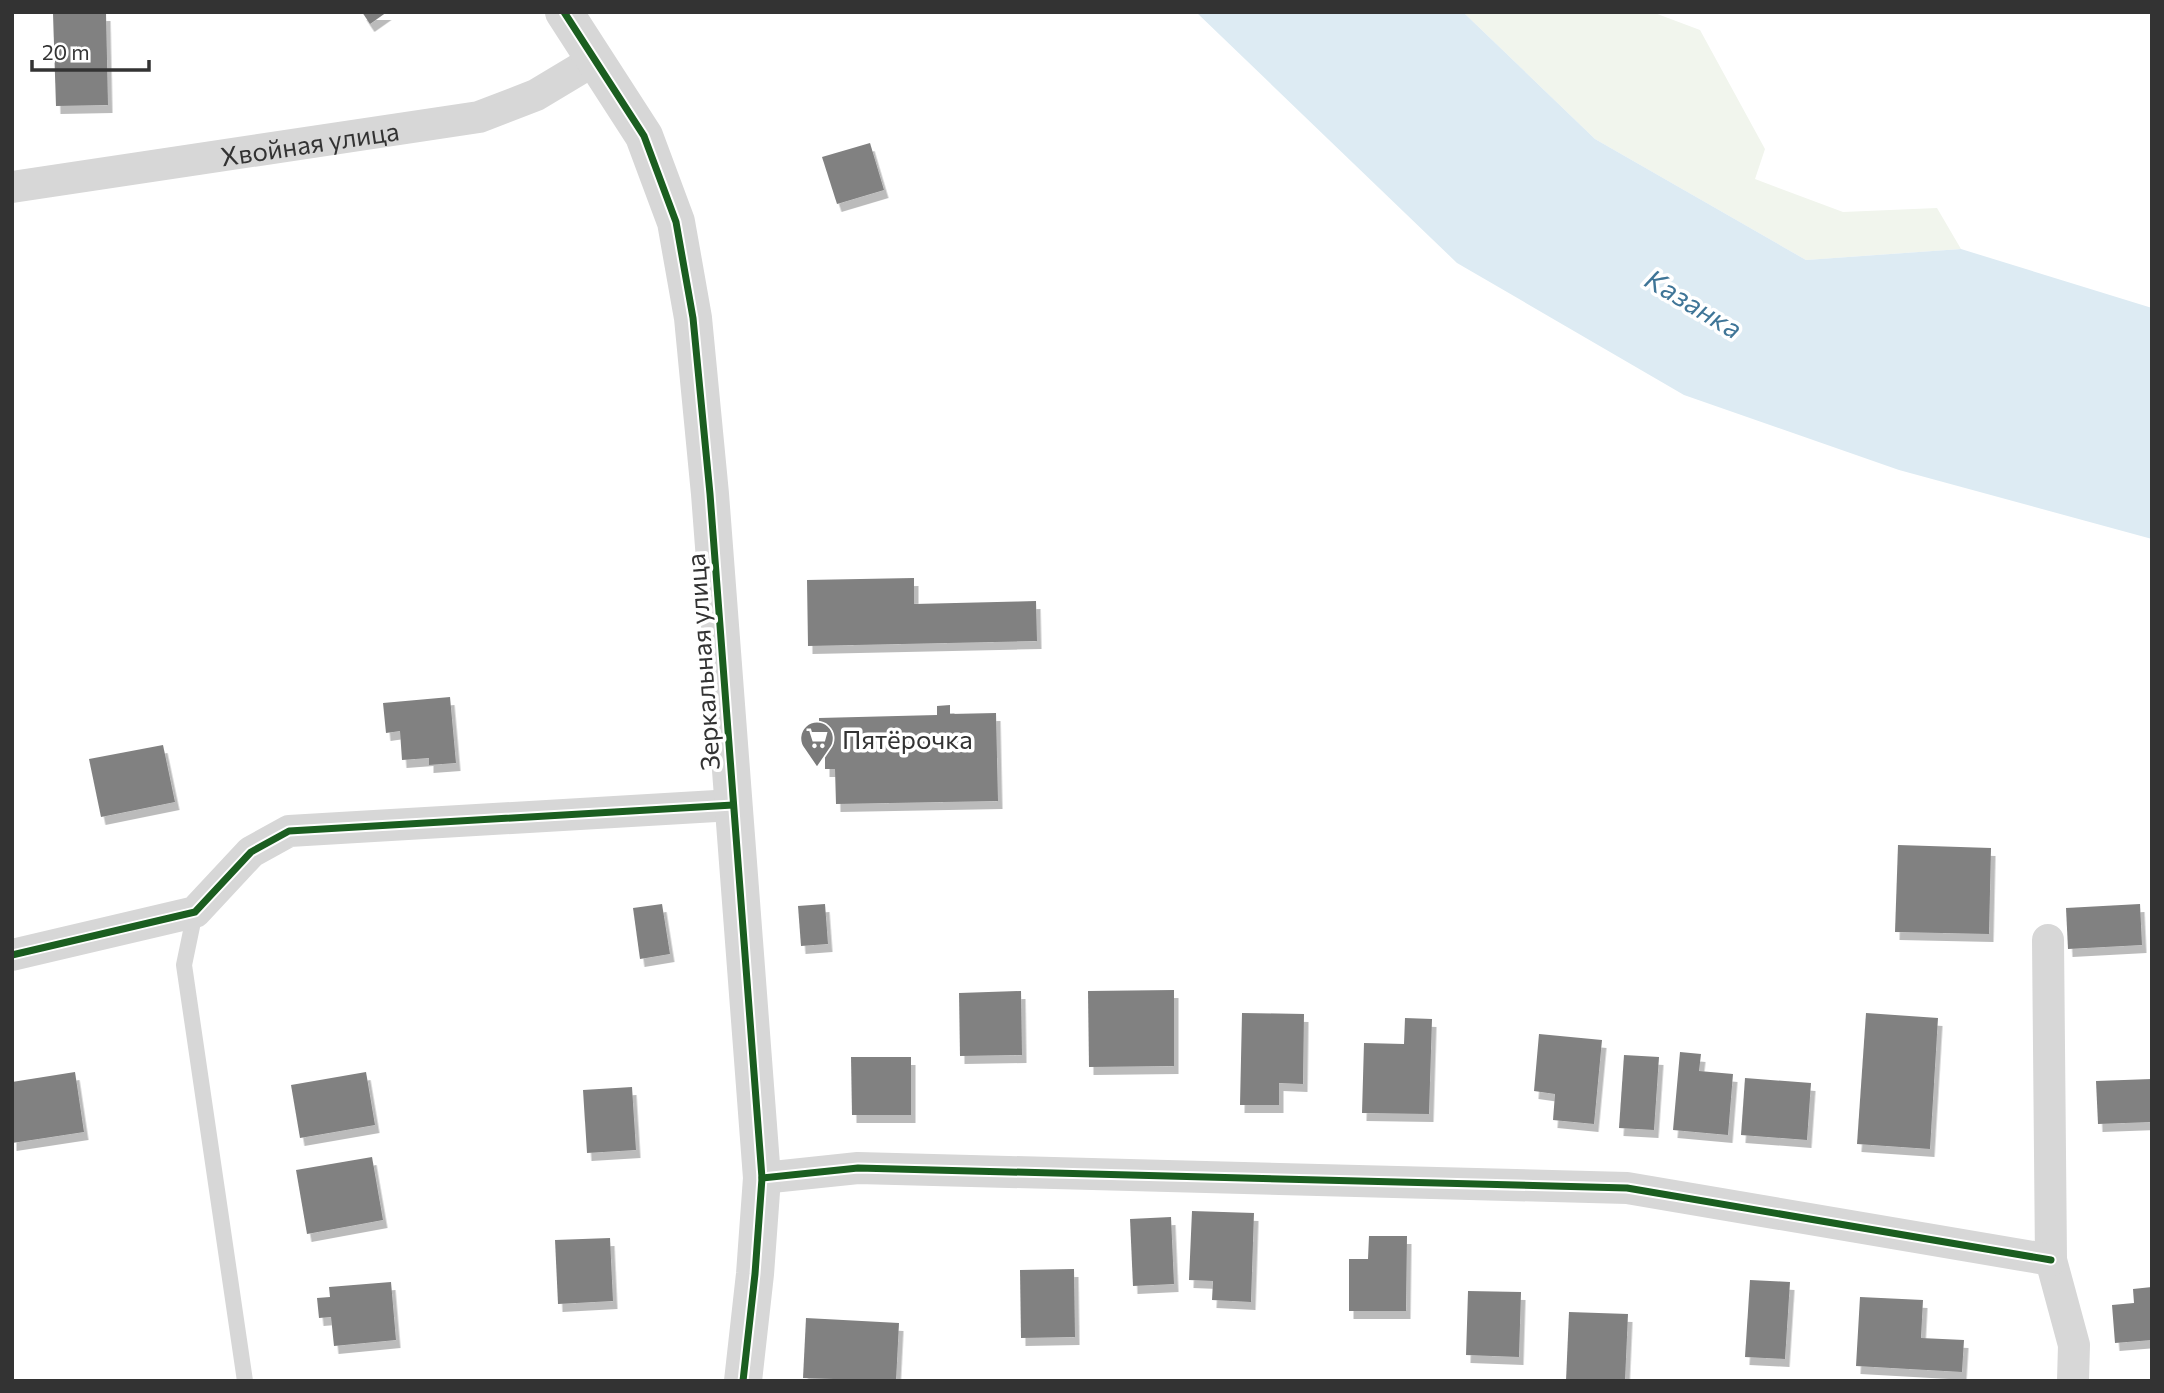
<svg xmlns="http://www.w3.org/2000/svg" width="2164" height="1393" viewBox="0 0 2164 1393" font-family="Commissioner,sans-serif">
<defs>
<filter id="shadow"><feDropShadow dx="4.5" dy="8" stdDeviation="0" flood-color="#0004"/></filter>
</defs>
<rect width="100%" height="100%" fill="#fff"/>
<!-- green -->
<polygon fill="#f1f5ed" points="1463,12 1652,12 1700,30 1765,149 1755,179 1843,212 1937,208 1961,249 1806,260 1595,139"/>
<!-- water -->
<polygon fill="#ddebf3" points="1196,12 1463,12 1595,139 1806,260 1961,249 2152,308 2152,539 1899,470 1684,395 1457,263"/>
<!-- building -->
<g fill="#818181" filter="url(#shadow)">
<polygon points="362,12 387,12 370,24"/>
<polygon points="106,13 108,105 56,106 53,14"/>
<polygon points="870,143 884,190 837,204 822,157"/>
<polygon points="914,578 914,604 1036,601 1037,641 808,646 807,580"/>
<polygon points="450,697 456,763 429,765 429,758 402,760 400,731 386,733 383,703"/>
<polygon points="950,705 950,714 996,713 998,801 836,804 835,769 825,769 825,742 819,742 819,718 937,715 937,706"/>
<polygon points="163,745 175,802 101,817 89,759"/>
<polygon points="1898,845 1991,848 1989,934 1895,932"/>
<polygon points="662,904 670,954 640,959 633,908"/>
<polygon points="825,904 828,944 801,946 798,906"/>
<polygon points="2140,904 2142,945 2068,949 2066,908"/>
<polygon points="1174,990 1174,1066 1089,1067 1088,991"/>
<polygon points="1021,991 1022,1055 960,1056 959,993"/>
<polygon points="1242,1013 1304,1014 1303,1084 1279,1083 1279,1105 1240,1105"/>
<polygon points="1866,1013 1938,1018 1930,1149 1857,1144"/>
<polygon points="1405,1018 1432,1019 1429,1114 1362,1113 1364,1043 1404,1044"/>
<polygon points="1539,1034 1602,1040 1594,1124 1553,1120 1555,1094 1534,1091"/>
<polygon points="1680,1052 1701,1054 1699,1071 1733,1074 1728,1135 1673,1130"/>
<polygon points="1624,1055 1659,1057 1654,1130 1619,1128"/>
<polygon points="851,1057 911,1057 911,1115 852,1115"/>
<polygon points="75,1072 84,1132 12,1143 12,1082"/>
<polygon points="366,1072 375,1125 300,1138 291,1085"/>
<polygon points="1745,1078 1811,1083 1807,1140 1741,1135"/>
<polygon points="2152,1079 2152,1122 2098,1124 2096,1081"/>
<polygon points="632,1087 636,1150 587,1153 583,1090"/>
<polygon points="372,1157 383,1220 307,1234 296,1170"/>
<polygon points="1192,1211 1254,1213 1251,1302 1212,1300 1213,1281 1189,1280"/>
<polygon points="1171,1217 1174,1284 1133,1286 1130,1219"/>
<polygon points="1369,1236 1407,1236 1406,1311 1349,1311 1349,1259 1368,1259"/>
<polygon points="610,1238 613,1301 558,1304 555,1240"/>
<polygon points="1074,1269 1075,1337 1021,1338 1020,1270"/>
<polygon points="1750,1280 1790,1282 1785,1359 1745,1357"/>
<polygon points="391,1282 396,1340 334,1346 331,1317 319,1318 317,1298 330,1297 329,1287"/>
<polygon points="2152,1287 2152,1340 2115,1343 2112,1305 2134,1303 2133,1289"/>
<polygon points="1468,1291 1521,1292 1519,1357 1466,1355"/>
<polygon points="1860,1297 1923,1300 1921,1338 1964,1340 1962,1372 1856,1366"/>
<polygon points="1569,1312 1628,1314 1625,1381 1566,1381"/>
<polygon points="806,1318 899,1323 896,1381 803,1378"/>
</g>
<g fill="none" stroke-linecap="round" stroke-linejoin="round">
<!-- service -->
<polyline stroke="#d7d7d7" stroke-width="16" points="195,912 184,965 245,1381"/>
<!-- minor -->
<g stroke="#d7d7d7" stroke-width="32">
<path id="s1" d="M12 187 479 117 536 95 596 59"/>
<polyline points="2048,940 2051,1260 2074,1345 2073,1381"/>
<polyline points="12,955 195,912 251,852 289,831 733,805"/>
<polyline points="762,1178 858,1168 1627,1188 2051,1260"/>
</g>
<!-- tertiary -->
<polyline stroke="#d7d7d7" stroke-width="38" points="564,12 644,136 676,222 693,318 710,494 762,1178 755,1274 743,1381"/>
<!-- cycleway casing -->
<g stroke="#fff" stroke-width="11">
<g id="cycleway">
<polyline points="564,12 644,136 676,222 693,318 710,494 762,1178 755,1274 743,1381"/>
<polyline points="12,955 195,912 251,852 289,831 733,805"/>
<polyline points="762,1178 858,1168 1627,1188 2051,1260"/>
</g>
</g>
<!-- cycleway -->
<use href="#cycleway" stroke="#1b5e20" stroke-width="7"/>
</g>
<!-- icons -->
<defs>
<g id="supermarket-pin" transform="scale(1.75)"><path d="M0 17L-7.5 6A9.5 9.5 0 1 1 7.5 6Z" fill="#7a7a7a" stroke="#fff"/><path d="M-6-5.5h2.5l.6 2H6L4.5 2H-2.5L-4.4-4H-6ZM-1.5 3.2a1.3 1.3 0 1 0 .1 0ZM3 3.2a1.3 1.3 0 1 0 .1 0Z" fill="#fff"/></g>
</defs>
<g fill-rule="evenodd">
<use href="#supermarket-pin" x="817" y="738"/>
</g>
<g text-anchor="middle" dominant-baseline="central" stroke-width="7" stroke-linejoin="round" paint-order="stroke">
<!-- street labels -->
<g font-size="26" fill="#333" stroke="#fff">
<text stroke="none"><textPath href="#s1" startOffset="301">Хвойная улица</textPath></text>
<text transform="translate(702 662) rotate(-94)">Зеркальная улица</text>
</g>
<!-- poi labels -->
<g font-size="26" fill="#333" stroke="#fff" text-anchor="start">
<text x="842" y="738">Пятёрочка</text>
</g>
<!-- water labels -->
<g font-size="28" font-style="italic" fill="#3f7597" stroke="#fff">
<text transform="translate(1694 303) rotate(31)">Казанка</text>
</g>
</g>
<!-- border -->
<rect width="2164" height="1393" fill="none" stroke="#333333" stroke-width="28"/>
<!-- scale -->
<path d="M32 60v10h117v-10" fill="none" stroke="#333333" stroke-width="3.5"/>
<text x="42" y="60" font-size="21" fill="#333333" stroke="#ffffff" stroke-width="5" paint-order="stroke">20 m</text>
</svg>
